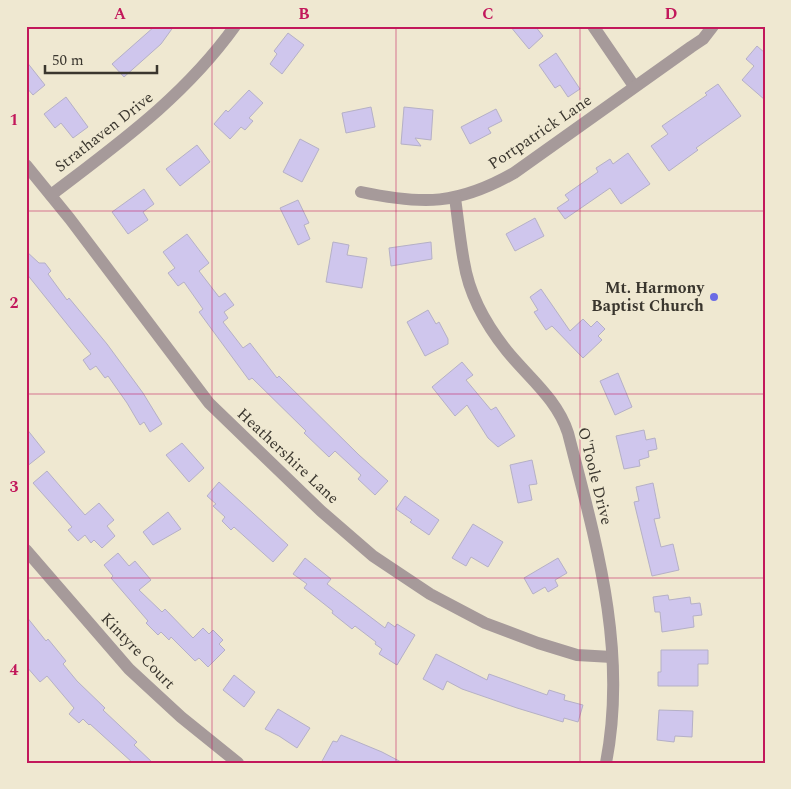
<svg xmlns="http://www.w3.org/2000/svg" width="791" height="789" viewBox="0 0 791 789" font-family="Spectral,serif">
<rect width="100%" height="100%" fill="#efe8d1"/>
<!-- building -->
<g fill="#cfc6ed" stroke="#b5b0c6">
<polygon points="155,26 174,26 161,44 124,77 112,64"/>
<polygon points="510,26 535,26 543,36 529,49"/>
<polygon points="288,33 304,45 282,74 270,64 277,54 274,51"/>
<polygon points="757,46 765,53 765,100 742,80 754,66 746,59"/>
<polygon points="556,53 580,89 568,97 560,85 555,88 539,65"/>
<polygon points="26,61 45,85 33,95 26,87"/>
<polygon points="718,84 741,116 696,148 698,150 669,171 651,146 668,134 662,126 707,95 705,93"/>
<polygon points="249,90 263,103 249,118 253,121 245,130 241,127 230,139 214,124 226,110 228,112"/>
<polygon points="66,97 88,127 73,138 61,123 55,128 44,114"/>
<polygon points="371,107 375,127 346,133 342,113"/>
<polygon points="404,107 433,110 431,140 415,138 421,146 401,144"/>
<polygon points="496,109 502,121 488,128 491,133 470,144 461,127"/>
<polygon points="300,139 319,149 302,182 283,172"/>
<polygon points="197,145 210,162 180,186 166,169"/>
<polygon points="628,153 650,184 621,204 610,188 565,219 557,208 569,200 565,195 598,172 596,168 610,159 613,164"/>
<polygon points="144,189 154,204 143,212 148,220 128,234 112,212"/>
<polygon points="298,200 309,223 304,225 310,239 298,245 280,208"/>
<polygon points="535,218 544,236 515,251 506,234"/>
<polygon points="187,234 209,263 199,271 219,297 225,293 234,305 224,312 228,318 223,322 243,348 250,343 277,378 279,376 359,455 388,481 375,495 358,479 361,475 335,451 329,457 304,433 306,431 252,378 249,380 199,312 203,309 184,282 178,286 168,273 175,268 163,252"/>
<polygon points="333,242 349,245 347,255 367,258 362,288 326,282"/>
<polygon points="431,242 432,259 391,266 389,248"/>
<polygon points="26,251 39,263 45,263 51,271 48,274 67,300 69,298 107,344 143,393 162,424 150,432 144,422 140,425 127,403 108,376 105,378 96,366 90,370 83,360 91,354 26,273"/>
<polygon points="541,289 570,331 583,319 591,327 597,321 605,329 598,336 602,340 583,358 552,326 546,330 534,312 538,310 530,297"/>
<polygon points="428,310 436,324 439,322 448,339 448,344 425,356 407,322"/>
<polygon points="462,362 473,375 466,380 491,410 496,407 515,436 498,447 488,438 467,405 455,416 432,387"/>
<polygon points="618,373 632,407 615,415 600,381"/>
<polygon points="26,428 45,452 26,467"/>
<polygon points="644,430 646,440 655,438 657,449 648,451 649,457 639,460 640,466 624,469 616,436"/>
<polygon points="182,443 204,468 189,482 166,455"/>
<polygon points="532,460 537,484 529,485 532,500 518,503 510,465"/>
<polygon points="47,471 85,515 99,503 114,520 107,526 115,536 102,548 94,540 91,543 85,535 78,541 68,530 72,527 33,483"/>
<polygon points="219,482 288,545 273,562 234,527 231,530 222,521 225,517 213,506 216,504 207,496"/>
<polygon points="653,483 660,518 654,519 661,547 673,544 679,570 652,576 634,502 639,501 636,487"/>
<polygon points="405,496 439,520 429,535 410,522 412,520 396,509"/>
<polygon points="168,512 181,529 153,545 143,532"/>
<polygon points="473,524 503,542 488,567 471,557 466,566 452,558"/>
<polygon points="118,553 129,566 135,561 151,580 139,590 162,612 165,609 193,638 203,628 209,634 213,630 223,640 219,644 225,650 208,667 199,658 195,661 171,637 169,640 161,632 158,635 146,623 148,621 111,578 113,576 104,565"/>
<polygon points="305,558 331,579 327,584 385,628 388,622 395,627 397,624 415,635 397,665 379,654 382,649 375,644 376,642 355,626 352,629 332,613 333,611 304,588 307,584 293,574"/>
<polygon points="558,558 567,573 555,580 558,586 548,592 545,587 533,594 524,578"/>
<polygon points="668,595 669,600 690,597 691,604 700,603 702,615 693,616 694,627 662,632 660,612 655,612 653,597"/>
<polygon points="26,616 46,641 48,639 66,661 63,664 77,681 105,708 103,710 137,742 134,745 153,763 133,763 90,724 89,725 83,719 79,723 69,714 74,708 47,676 40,682 26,666"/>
<polygon points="661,650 708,650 708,664 698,664 698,686 658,686 658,672 661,672"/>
<polygon points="436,654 487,680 489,674 547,695 549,690 565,695 564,700 583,705 578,722 564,718 563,722 517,708 462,689 447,681 443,690 423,679"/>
<polygon points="234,675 255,692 244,707 223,690"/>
<polygon points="278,709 310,728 297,748 279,736 265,729"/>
<polygon points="659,710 693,711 692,737 675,736 674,742 657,740"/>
<polygon points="341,735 382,752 403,763 321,763 333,741 337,742"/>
</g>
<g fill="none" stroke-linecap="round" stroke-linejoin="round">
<!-- minor -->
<g stroke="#a69a9a" stroke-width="12">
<polyline points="593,26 634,86"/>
<polyline points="26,165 70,219 209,403 321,511 373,556 430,594 485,623 538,643 577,655 612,657"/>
<path d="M361 192C423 205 458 205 514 173L691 47 703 39 713 26"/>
<path d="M51 195C119 143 184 97 235 26"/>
<path d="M455 198C458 219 460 241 464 262 469 294 487 326 507 351 529 378 557 399 568 433 596 542 628 650 606 763"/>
<polyline points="26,550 129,669 181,717 238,763"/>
</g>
</g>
<!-- grid -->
<path fill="none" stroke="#c2185b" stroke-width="1" stroke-opacity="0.55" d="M212 26V763M396 26V763M580 26V763M26 211H765M26 394H765M26 578H765"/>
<!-- markers -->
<circle fill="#6b6be5" stroke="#efe8d1" stroke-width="2" cx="714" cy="297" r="5"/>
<g text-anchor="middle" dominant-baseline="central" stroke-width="4" stroke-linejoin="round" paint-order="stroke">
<!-- street labels -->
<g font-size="16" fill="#3a362e" stroke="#efe8d1">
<text transform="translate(104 132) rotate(-38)">Strathaven Drive</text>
<text transform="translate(540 132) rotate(-34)">Portpatrick Lane</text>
<text transform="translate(288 456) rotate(43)">Heathershire Lane</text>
<text transform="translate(595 476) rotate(76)">O'Toole Drive</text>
<text transform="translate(138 651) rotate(46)">Kintyre Court</text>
</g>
<!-- poi labels -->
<g font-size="16" font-weight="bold" fill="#3a362e" stroke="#efe8d1" text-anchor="end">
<text x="704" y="288">Mt. Harmony<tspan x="704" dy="18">Baptist Church</tspan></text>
</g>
</g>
<!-- border -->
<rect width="791" height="789" fill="none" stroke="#efe8d1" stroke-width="55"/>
<!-- scale -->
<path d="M45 65v8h112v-8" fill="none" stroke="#3a362e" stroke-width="2.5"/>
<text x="52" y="65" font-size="15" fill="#3a362e" stroke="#efe8d1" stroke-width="4" paint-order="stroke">50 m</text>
<rect x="28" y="28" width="736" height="734" fill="none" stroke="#c2185b" stroke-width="2"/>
<g font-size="16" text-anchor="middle" font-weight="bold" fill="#c2185b">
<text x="120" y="19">A</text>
<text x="304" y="19">B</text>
<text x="488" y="19">C</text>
<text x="671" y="19">D</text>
<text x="14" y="125">1</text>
<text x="14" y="308">2</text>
<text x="14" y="492">3</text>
<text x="14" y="675">4</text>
</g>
</svg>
